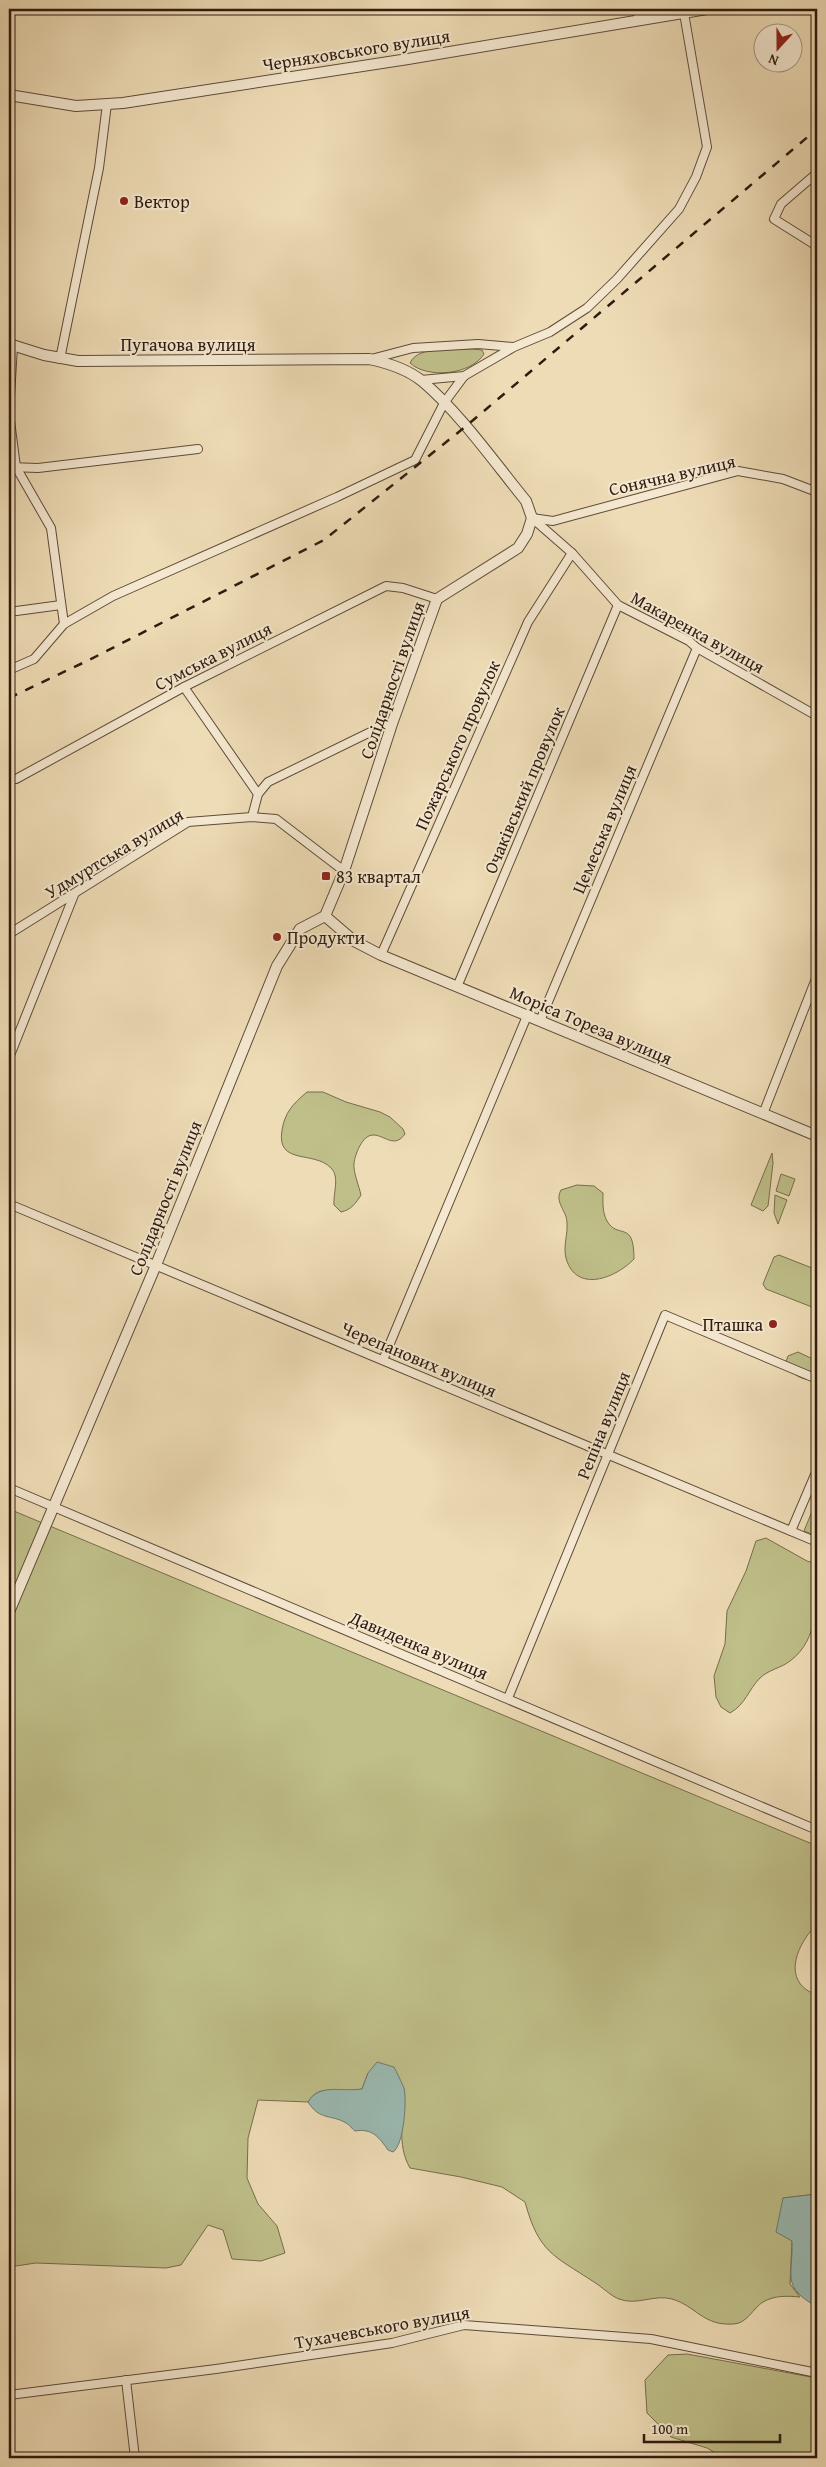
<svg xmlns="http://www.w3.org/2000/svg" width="826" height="2467" viewBox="0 0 826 2467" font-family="'Gentium Book Plus',serif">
<rect width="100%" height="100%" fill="#eedcb6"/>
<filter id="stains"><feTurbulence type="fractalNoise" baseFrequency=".004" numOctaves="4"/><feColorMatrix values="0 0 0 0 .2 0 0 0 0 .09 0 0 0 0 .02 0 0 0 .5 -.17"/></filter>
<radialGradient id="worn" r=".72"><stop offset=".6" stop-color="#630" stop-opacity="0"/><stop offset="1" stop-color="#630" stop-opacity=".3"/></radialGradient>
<!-- green -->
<g fill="#bfbf89" stroke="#776d4c">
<path d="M472 349 482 350 484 354C471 375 427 379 410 363 418 345 455 350 472 349Z"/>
<path d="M307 1092H323L346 1102 380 1112 390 1117 403 1129 405 1134C394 1149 385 1135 373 1135 362 1135 355 1155 354 1163 353 1172 359 1186 361 1195 356 1203 351 1210 341 1212L334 1205C333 1193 340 1177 331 1168 314 1150 276 1166 282 1130 285 1112 293 1104 307 1092Z"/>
<polygon points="772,1153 773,1163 768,1206 763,1211 751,1205"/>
<polygon points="781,1174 795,1179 789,1196 776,1191"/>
<path d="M577 1185 594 1186 603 1193C603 1202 602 1212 607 1221 618 1240 634 1219 634 1259 616 1278 576 1294 566 1258 563 1246 568 1234 567 1223 567 1210 554 1203 561 1190Z"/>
<polygon points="775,1195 787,1200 778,1224 774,1213"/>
<polygon points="779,1255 817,1270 817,1309 766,1289 763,1284 774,1257"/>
<path d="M798 1352 817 1361V1381C801 1379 793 1377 786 1362L788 1356Z"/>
<polygon points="817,1499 817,1536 804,1531"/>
<path d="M9 1509 817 1846V1924C797 1944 780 1982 817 1995V2194L783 2198 792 2241 790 2284 800 2297C787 2296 775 2295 763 2302 753 2308 747 2324 733 2324 703 2326 696 2306 672 2299 654 2294 637 2306 619 2299 611 2296 602 2287 594 2282 553 2255 539 2253 525 2202L502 2187 461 2177 410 2168C396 2144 404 2116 404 2089L368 2073 362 2089C356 2090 351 2091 345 2091 329 2091 318 2086 308 2102L258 2100 248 2138 247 2178 258 2204 277 2226 285 2253 261 2261 232 2259 223 2230 208 2225 181 2265 166 2268 36 2263 9 2267Z"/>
<path d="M766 1538 807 1561 817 1564C817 1597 820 1639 790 1661 781 1668 768 1670 760 1678 748 1690 746 1704 730 1713L721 1707 716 1697 714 1676 725 1644 727 1611 746 1571 756 1541Z"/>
<polygon points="687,2354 811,2377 817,2374 817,2458 724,2458 707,2448 671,2437 647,2413 645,2380 668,2355"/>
</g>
<!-- water -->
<g fill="#9abab2" stroke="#6f7a71">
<path d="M377 2062 394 2067C397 2073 401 2081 404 2088 407 2100 404 2145 393 2152L388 2150C379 2137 372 2128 355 2131 352 2129 349 2124 346 2123 331 2114 320 2121 308 2102 319 2083 341 2092 362 2089L368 2073Z"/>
<path d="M817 2194V2307C781 2286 793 2278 792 2241L776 2232 783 2198Z"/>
</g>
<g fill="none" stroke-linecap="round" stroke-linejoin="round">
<!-- minor casing -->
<g stroke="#5f4b39" stroke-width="10">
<g id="minor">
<polyline points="636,9 640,20"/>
<polyline points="817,173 781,204 774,219 817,246"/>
<polyline points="13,346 9,413 16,467 51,528 64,624"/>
<polyline points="60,359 99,168 107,104"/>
<polyline points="371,359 413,348 478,344 513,347"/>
<polyline points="421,380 464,376"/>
<polyline points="9,467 38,468 198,449"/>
<polyline points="532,518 572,553 618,605 689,641 697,648 817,716"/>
<polyline points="532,518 553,521 738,471 783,479 817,492"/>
<polyline points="9,612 61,605"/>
<polyline points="9,670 34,659 64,624 113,596 337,497 415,460 444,403 464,376 514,347 550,332 587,308 617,279 679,209 696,177 707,147 684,13"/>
<polyline points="184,687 258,794"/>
<polyline points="9,779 16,779 184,687 386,586 403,588 437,599"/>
<polyline points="252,817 258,794 268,782 393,721"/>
<polyline points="9,934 188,822 252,817 276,819 344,871"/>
<polyline points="381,955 528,622 572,553"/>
<polyline points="457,987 618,605"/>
<polyline points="540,1021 697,648"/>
<polyline points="9,1058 74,895"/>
<polyline points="763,1114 817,976"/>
<polyline points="9,1204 817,1542"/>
<polyline points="383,1360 527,1016"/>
<polyline points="9,1488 817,1830"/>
<polyline points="791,1531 817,1470"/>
<polyline points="508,1698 665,1315 817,1379"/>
<polyline points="126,2380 135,2458"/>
<polyline points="9,2395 216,2369 392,2343 464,2325 651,2339 812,2372 817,2369"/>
</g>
</g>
<!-- tertiary casing -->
<g stroke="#5f4b39" stroke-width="12">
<g id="tertiary">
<polyline points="9,95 76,106 123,103 408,59 707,9"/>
<path d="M9 344 44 355 78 361 369 359C388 363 407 369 422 381 460 413 495 463 526 501L532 518 527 534 518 548 437 599 393 721 344 871 325 916 354 941 381 955 817 1136"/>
<polyline points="9,1612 156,1265 277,966 300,929 325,916"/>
</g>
</g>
<!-- minor -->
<use href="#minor" stroke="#f4e8d0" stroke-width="8"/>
<!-- tertiary -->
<use href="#tertiary" stroke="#f4e8d0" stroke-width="10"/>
<!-- rail -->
<polyline stroke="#2f1b0f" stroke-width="2.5" stroke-dasharray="9 9" stroke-linecap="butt" points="9,698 89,660 324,540 465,427 817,129"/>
</g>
<!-- markers -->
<g fill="#8f2418" stroke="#f4e8d0" stroke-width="2">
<circle cx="124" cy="201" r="5"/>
<rect x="321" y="871" width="10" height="10" rx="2.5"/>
<circle cx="277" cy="937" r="5"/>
<circle cx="773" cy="1324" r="5"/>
</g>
<g text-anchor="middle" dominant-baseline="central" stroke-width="4" stroke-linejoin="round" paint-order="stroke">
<!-- street labels -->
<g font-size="18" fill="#2f1b0f" stroke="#f4e8d0">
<text transform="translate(356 50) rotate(-9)">Черняховського вулиця</text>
<text x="188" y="344">Пугачова вулиця</text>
<text transform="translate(672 475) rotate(-13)">Сонячна вулиця</text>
<text transform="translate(698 632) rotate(29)">Макаренка вулиця</text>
<text transform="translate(213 656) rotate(-27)">Сумська вулиця</text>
<text transform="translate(392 680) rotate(-71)">Солідарності вулиця</text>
<text transform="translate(457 745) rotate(-66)">Пожарського провулок</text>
<text transform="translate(524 790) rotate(-67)">Очакiвський провулок</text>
<text transform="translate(604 829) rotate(-67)">Цемеська вулиця</text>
<text transform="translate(114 853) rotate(-31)">Удмуртська вулиця</text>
<text transform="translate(591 1025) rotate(23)">Моріса Тореза вулиця</text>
<text transform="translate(165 1198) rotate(-68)">Солідарності вулиця</text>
<text transform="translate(419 1359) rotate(23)">Черепанових вулиця</text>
<text transform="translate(603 1425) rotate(-68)">Репiна вулиця</text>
<text transform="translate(419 1645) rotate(23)">Давиденка вулиця</text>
<text transform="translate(382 2327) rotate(-10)">Тухачевського вулиця</text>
</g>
<!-- poi labels -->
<g font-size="18" fill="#2f1b0f" stroke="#f4e8d0" text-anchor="start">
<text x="134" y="201">Вектор</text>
<text x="336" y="876">83 квартал</text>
<text x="287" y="937">Продукти</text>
<text x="763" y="1324" text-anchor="end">Пташка</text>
</g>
</g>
<!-- margin -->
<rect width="826" height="2467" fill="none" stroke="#eedcb6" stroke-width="30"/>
<rect x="10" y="10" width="806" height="2447" fill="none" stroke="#2f1b0f" stroke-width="2.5"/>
<rect x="15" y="15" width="796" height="2437" fill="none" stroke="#2f1b0f"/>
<!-- north arrow -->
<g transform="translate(778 48) rotate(201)"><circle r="24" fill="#f4e8d0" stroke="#a59683"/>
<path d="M0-4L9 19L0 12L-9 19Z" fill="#8f2418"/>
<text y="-8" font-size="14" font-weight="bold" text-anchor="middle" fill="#2f1b0f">N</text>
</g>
<!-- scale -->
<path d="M644 2434v8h136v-8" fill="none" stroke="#2f1b0f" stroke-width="2.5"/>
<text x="651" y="2434" font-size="15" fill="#2f1b0f" stroke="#f4e8d0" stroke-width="4" paint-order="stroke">100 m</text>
<rect width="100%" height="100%" filter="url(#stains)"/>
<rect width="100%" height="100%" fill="url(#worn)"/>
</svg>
